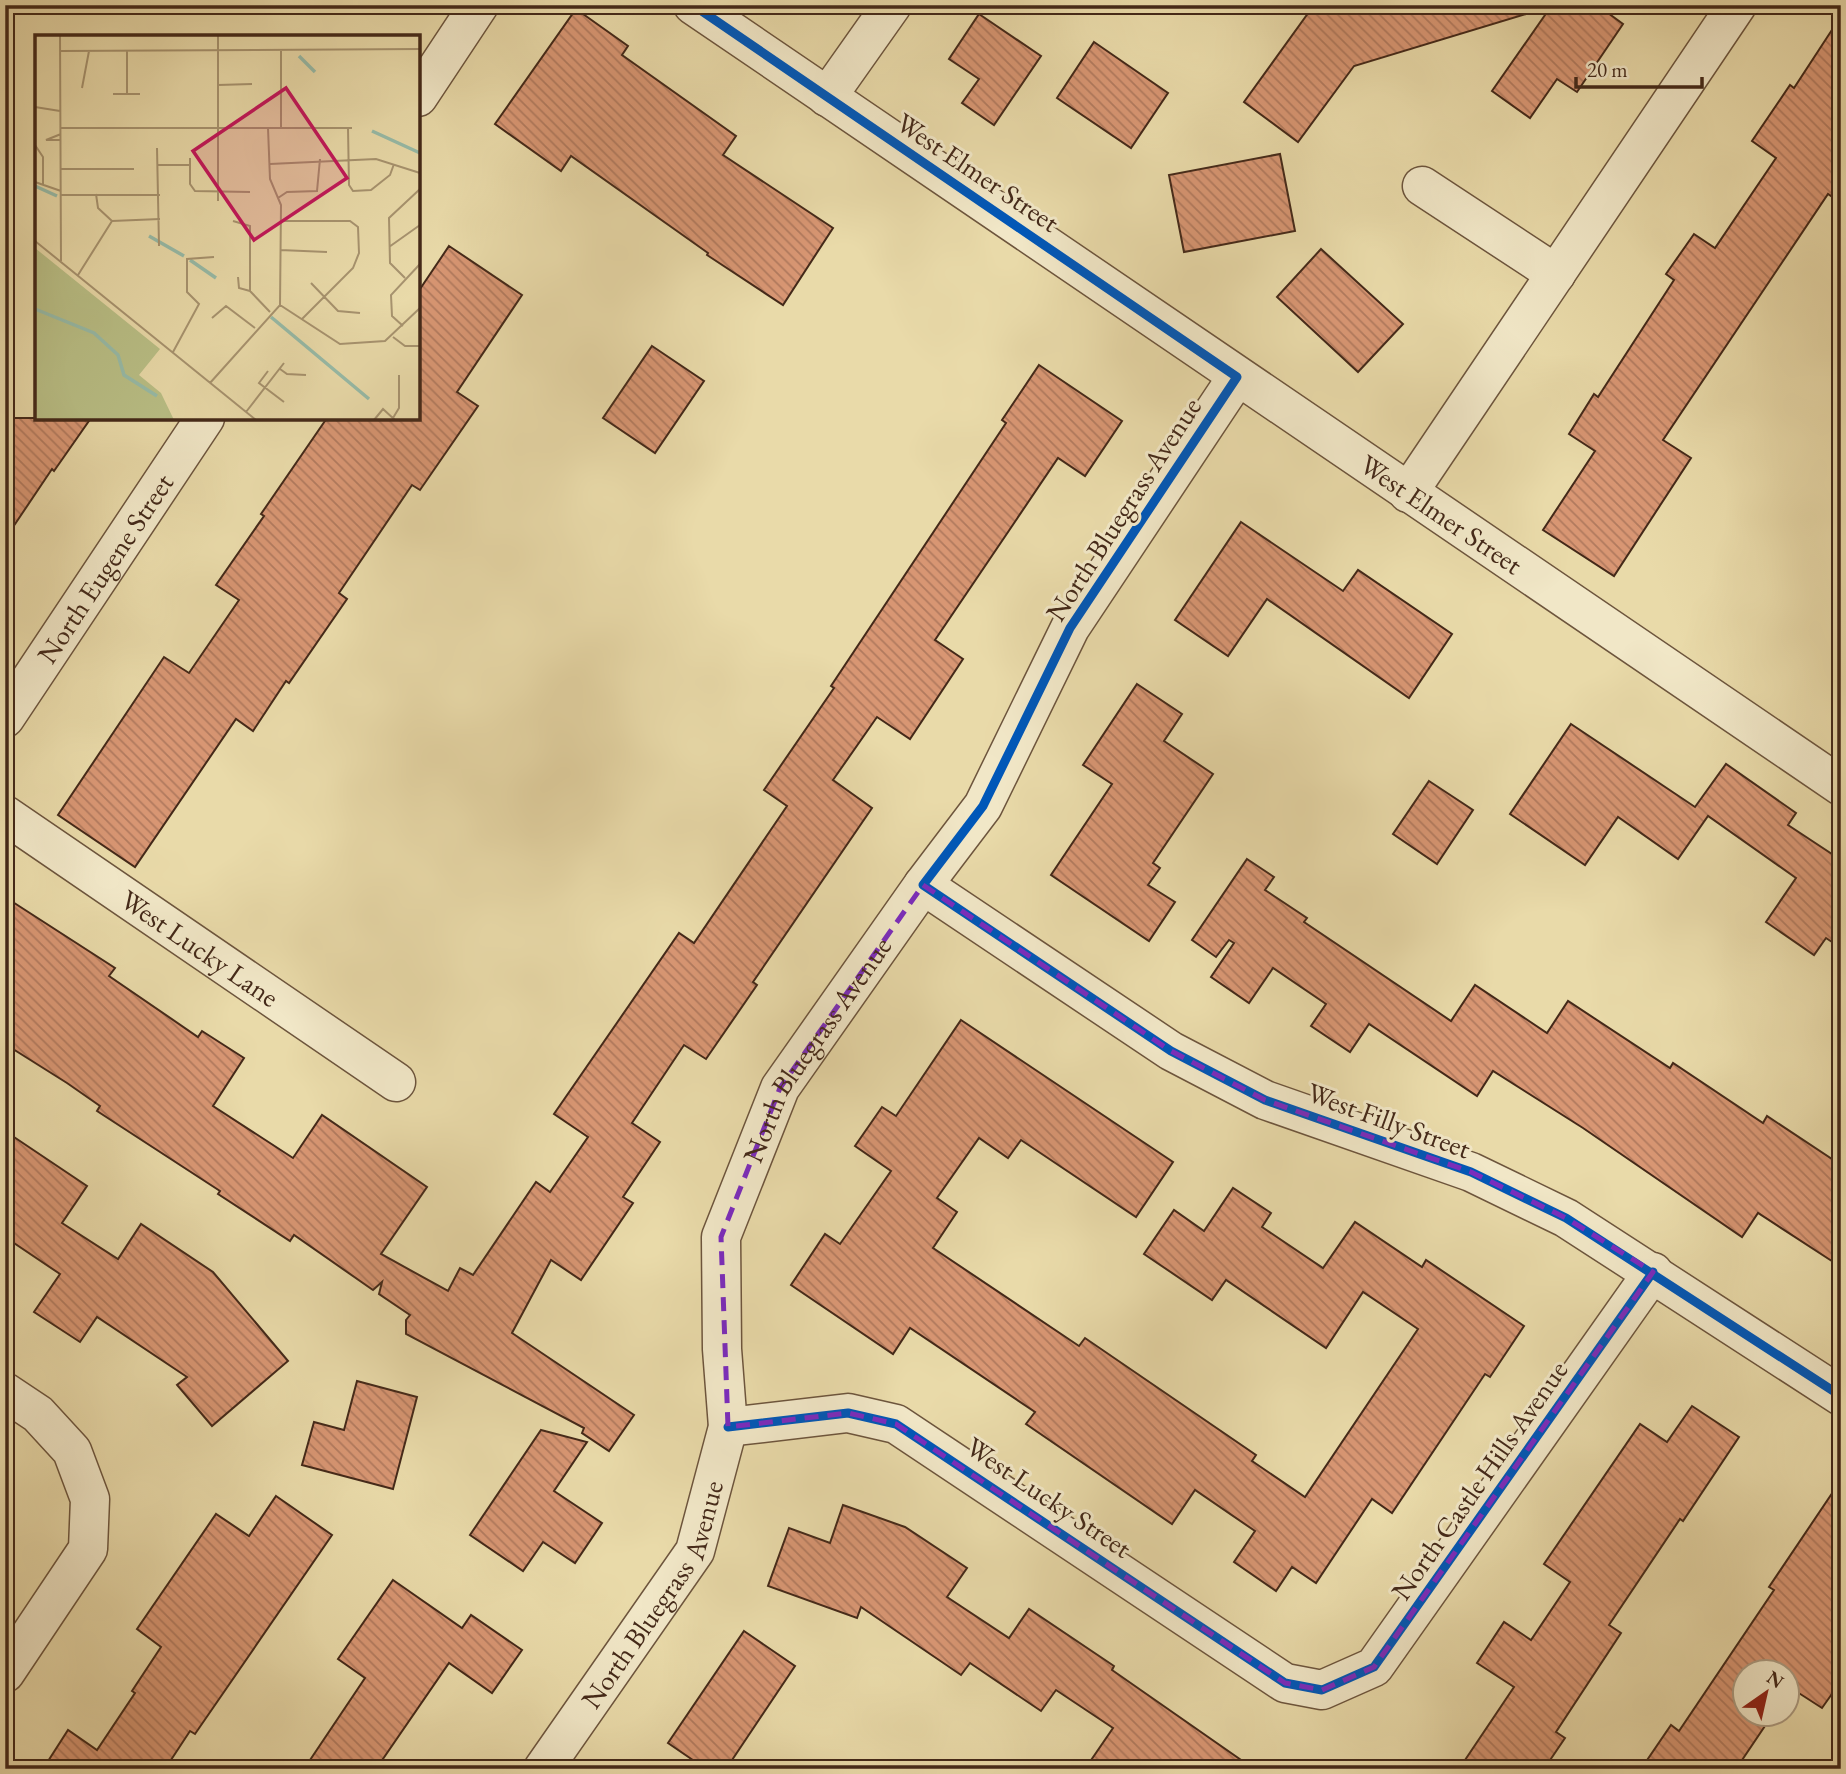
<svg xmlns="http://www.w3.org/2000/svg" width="1846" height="1774" viewBox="0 0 1846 1774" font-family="'EB Garamond',serif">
<defs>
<pattern id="building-back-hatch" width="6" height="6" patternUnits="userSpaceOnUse" patternTransform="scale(1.75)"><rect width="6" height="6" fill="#d89673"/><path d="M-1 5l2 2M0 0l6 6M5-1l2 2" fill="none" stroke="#b17a5e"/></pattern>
</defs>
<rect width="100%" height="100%" fill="#e9daa9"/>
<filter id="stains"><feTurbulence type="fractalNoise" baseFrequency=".00286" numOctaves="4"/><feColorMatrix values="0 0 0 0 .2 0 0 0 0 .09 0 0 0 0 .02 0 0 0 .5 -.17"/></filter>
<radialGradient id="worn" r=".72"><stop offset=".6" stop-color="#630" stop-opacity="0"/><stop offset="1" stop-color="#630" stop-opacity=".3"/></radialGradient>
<!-- building -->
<g fill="url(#building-back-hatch)" stroke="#442919" stroke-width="2">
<polygon points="1314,5 1525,5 1526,14 1354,66 1298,142 1244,102"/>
<polygon points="1552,5 1597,5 1623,24 1577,92 1557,79 1530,118 1492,91"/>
<polygon points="576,9 628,46 622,55 736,136 723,155 833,228 783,305 707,255 708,253 571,156 561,171 495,124"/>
<polygon points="979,14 1041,56 994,125 962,103 979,79 949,59"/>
<polygon points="1841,16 1841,203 1828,194 1663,440 1691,458 1614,576 1543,530 1595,451 1569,434 1594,394 1598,397 1674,280 1666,274 1694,234 1715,248 1776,158 1752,141 1790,85 1794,88"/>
<polygon points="1094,42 1168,93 1131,148 1057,98"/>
<polygon points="1280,154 1295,231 1184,252 1169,175"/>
<polygon points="449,246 522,295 457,392 478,406 420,490 412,485 339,593 347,599 289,683 286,681 253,731 236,719 135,867 58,815 164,657 189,673 239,600 216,585 264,516 261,514 327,418 418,418 418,292"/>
<polygon points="1321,249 1403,324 1358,372 1277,297"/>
<polygon points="652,346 704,381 655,453 603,418"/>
<polygon points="1039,365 1122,421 1085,476 1058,458 935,640 963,659 910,739 877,717 833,780 872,808 753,982 757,985 706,1059 684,1045 632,1123 660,1142 623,1197 633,1203 581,1280 551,1260 512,1333 634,1415 609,1451 582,1433 584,1428 406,1334 406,1320 410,1315 379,1294 382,1282 373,1290 294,1235 290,1241 218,1194 220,1191 97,1111 100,1106 67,1083 5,1044 5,897 115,968 109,976 198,1037 202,1031 244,1058 213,1106 293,1158 322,1115 427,1187 381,1254 448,1291 460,1268 473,1275 536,1182 550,1192 588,1137 554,1114 679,933 694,943 787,806 764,790 834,688 831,686 1006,423 1002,420"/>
<polygon points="5,418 91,418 54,471 52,469 5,539"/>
<polygon points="1241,522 1343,591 1358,570 1452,634 1409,698 1267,599 1228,656 1175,620"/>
<polygon points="1137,684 1182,714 1164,741 1213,774 1153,863 1160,868 1148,885 1175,902 1149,941 1051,875 1112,784 1083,765"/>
<polygon points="1571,724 1695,807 1726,764 1796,813 1788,825 1841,860 1841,948 1826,938 1814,955 1766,922 1796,878 1708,816 1678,859 1618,817 1585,865 1510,814"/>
<polygon points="1429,781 1473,810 1437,864 1393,834"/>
<polygon points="1247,859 1274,877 1265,890 1307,918 1304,922 1451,1021 1475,985 1547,1033 1568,1001 1670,1068 1673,1063 1763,1123 1767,1116 1841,1165 1841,1267 1758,1213 1742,1237 1583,1128 1493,1071 1477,1096 1369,1024 1350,1052 1311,1026 1326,1004 1273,968 1249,1003 1211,977 1234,943 1229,940 1216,957 1192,940"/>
<polygon points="961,1020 1173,1162 1136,1217 1021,1140 1008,1158 979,1138 937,1198 957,1212 933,1248 1079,1346 1085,1338 1256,1455 1252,1461 1305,1497 1418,1329 1363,1292 1326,1348 1226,1280 1212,1300 1144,1254 1174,1210 1204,1231 1233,1188 1271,1213 1262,1227 1323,1268 1355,1222 1422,1267 1426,1260 1524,1326 1490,1377 1485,1374 1392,1513 1372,1499 1316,1583 1292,1567 1276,1591 1234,1562 1255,1531 1195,1490 1172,1524 1026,1424 1035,1412 910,1328 893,1354 791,1285 825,1234 840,1244 891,1171 855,1146 882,1107 896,1116"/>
<polygon points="5,1131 87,1186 62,1223 118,1259 141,1224 213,1272 288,1361 212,1426 177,1385 187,1377 97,1317 80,1342 34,1312 60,1274 5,1237"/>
<polygon points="357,1381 417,1397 393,1489 302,1465 314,1422 344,1430"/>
<polygon points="1692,1406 1739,1437 1683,1521 1680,1519 1609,1625 1621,1633 1556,1732 1565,1738 1544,1769 1459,1769 1514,1687 1477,1663 1504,1622 1531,1640 1570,1582 1544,1564 1640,1424 1667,1442"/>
<polygon points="541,1430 587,1442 554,1491 602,1523 575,1563 543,1542 523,1571 470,1535"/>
<polygon points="1841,1480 1841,1681 1822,1708 1791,1688 1787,1694 1787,1672 1745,1672 1745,1714 1773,1714 1736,1769 1641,1769 1671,1725 1679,1731 1774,1590 1769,1587"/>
<polygon points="276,1496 332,1535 195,1734 190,1731 165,1769 43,1769 68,1730 97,1750 135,1693 132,1691 161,1647 137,1629 216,1514 249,1536"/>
<polygon points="843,1505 905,1527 967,1568 947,1597 1009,1638 1029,1609 1114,1666 1112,1670 1254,1769 1085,1769 1113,1728 1056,1690 1041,1711 970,1663 961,1675 861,1607 857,1618 768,1586 789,1528 830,1543"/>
<polygon points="393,1580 462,1628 471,1615 522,1650 492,1693 449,1663 376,1769 304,1769 365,1678 338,1659"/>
<polygon points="744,1631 795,1666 726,1769 706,1769 668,1743"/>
</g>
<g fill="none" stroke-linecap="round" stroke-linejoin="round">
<!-- minor casing -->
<g stroke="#6d553d" stroke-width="41">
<g id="minor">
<path id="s1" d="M693 5 1841 786"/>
<polyline points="418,97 479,5"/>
<polyline points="827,97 892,5"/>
<polyline points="1422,186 1556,274"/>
<polyline points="1408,493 1737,5"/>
<path id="s2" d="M5 718 205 418"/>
<path id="s3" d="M5 815 396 1082"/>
<polyline points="923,885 1171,1051 1265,1100 1471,1172 1566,1218 1841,1396"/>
<polyline points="5,1392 38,1414 72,1451 90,1499 88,1549 5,1673"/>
<polyline points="728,1427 848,1413 896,1424 1285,1683 1322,1690 1374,1667 1653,1272"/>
<path id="s4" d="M543 1769 695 1551 728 1427 722 1349 721 1237 780 1088 923 885 983 806 1070 628 1237 377"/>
</g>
</g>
<!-- minor -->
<use href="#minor" stroke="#f1e7c7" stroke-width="38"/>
<!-- cycleway casing -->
<g stroke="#f1e7c7" stroke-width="13">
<g id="cycleway">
<polyline points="693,5 1237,377 1070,628 983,806 923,885 1171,1051 1265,1100 1471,1172 1566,1218 1841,1396"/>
<polyline points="728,1427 848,1413 896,1424 1285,1683 1322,1690 1374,1667 1653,1272"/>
</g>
</g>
<!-- cycleway -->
<use href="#cycleway" stroke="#0057b8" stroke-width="9"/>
</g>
<!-- marked area -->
<path fill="none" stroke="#7b2cbf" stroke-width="5" stroke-dasharray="14 9" stroke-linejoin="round" d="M923 885 1171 1051 1265 1100 1471 1172 1566 1218 1653 1272 1374 1667 1322 1690 1285 1683 896 1424 848 1413 728 1427 721 1237 780 1088Z"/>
<g text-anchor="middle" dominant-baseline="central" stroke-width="6" stroke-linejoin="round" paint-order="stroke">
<!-- street labels -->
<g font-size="28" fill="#442919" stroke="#f1e7c7">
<text transform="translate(978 172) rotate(34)">West Elmer Street</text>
<text transform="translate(1123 509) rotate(-57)">North Bluegrass Avenue</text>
<text stroke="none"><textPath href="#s1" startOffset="905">West Elmer Street</textPath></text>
<text stroke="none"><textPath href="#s2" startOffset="180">North Eugene Street</textPath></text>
<text stroke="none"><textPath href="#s3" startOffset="236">West Lucky Lane</textPath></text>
<text stroke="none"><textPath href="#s4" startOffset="796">North Bluegrass Avenue</textPath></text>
<text transform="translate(1389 1120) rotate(20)">West Filly Street</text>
<text transform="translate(1479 1480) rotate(-55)">North Castle Hills Avenue</text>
<text transform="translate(1049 1497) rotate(34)">West Lucky Street</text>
<text stroke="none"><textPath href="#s4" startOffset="208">North Bluegrass Avenue</textPath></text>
</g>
</g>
<!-- overview -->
<g transform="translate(35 35)">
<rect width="385" height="385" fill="#e9daa9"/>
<path d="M0 213 125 314 104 340 126 358 139 385H0Z" fill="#b9bf86"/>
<path fill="none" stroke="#97bba8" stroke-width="3.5" d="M264 21 280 37M337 96 385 118M0 151 22 161M114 201 149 221M155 225 181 243M0 274 59 298 83 320 89 340 122 361M236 282 334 364"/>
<path fill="none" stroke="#a7936f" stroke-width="2" d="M25 0 26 226M183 0V166M246 15V93M25 16 385 14M92 16V59M183 50 217 49M47 53 54 16M78 59H105M0 72 25 76M25 93H317M233 93 235 144 246 170 245 270M313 93 314 150 318 156 336 155 355 140 359 129M26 99 11 105H26M0 110 8 122V150M122 113 124 211M155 123V149L160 156 215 157M235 129 341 124 385 138M122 130H155M26 134H99M0 147 26 156M61 159 63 173 77 186M26 160H125M243 163 252 157 282 156 285 124M77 186 125 184M198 186 215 191V256L235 277M246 186H315L323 192 324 218 318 233 267 284M0 206 221 385M354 212 385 190M245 215 292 217M43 240 77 186M203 242 204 253 215 256M370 243 355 228 354 183 385 154M276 248 303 276 325 278M177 283 191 271 220 293M368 291 357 281 356 260 385 229M358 302 370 311H385M138 317 164 269 152 257V224L179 222M245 334 252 339 271 340M233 336 224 348 249 367M175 348 245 270 305 309 350 306 385 273M211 377 249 328M358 383 364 373V340M339 385 348 374 360 385"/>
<path fill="#c2185b" fill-opacity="0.15" stroke="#c2185b" stroke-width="3.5" d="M251 53 312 143 219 205 158 116Z"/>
<rect width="385" height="385" fill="none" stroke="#442919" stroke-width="3.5"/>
</g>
<!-- margin -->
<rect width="1846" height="1774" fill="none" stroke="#e9daa9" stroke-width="28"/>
<rect x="7" y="7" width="1832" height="1760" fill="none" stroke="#442919" stroke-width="3.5"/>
<rect x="14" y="14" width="1818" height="1746" fill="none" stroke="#442919" stroke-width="2"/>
<!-- north arrow -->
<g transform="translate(1766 1693) rotate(34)"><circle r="33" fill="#f1e7c7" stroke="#ac9b81" stroke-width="2"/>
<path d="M0-5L12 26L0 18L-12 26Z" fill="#8f2418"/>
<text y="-10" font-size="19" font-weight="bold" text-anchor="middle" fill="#442919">N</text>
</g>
<!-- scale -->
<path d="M1576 77v10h126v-10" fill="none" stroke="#442919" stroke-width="3.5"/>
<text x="1587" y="77" font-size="21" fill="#442919" stroke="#f1e7c7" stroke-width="5" paint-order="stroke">20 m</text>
<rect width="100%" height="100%" filter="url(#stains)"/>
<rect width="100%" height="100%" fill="url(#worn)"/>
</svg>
